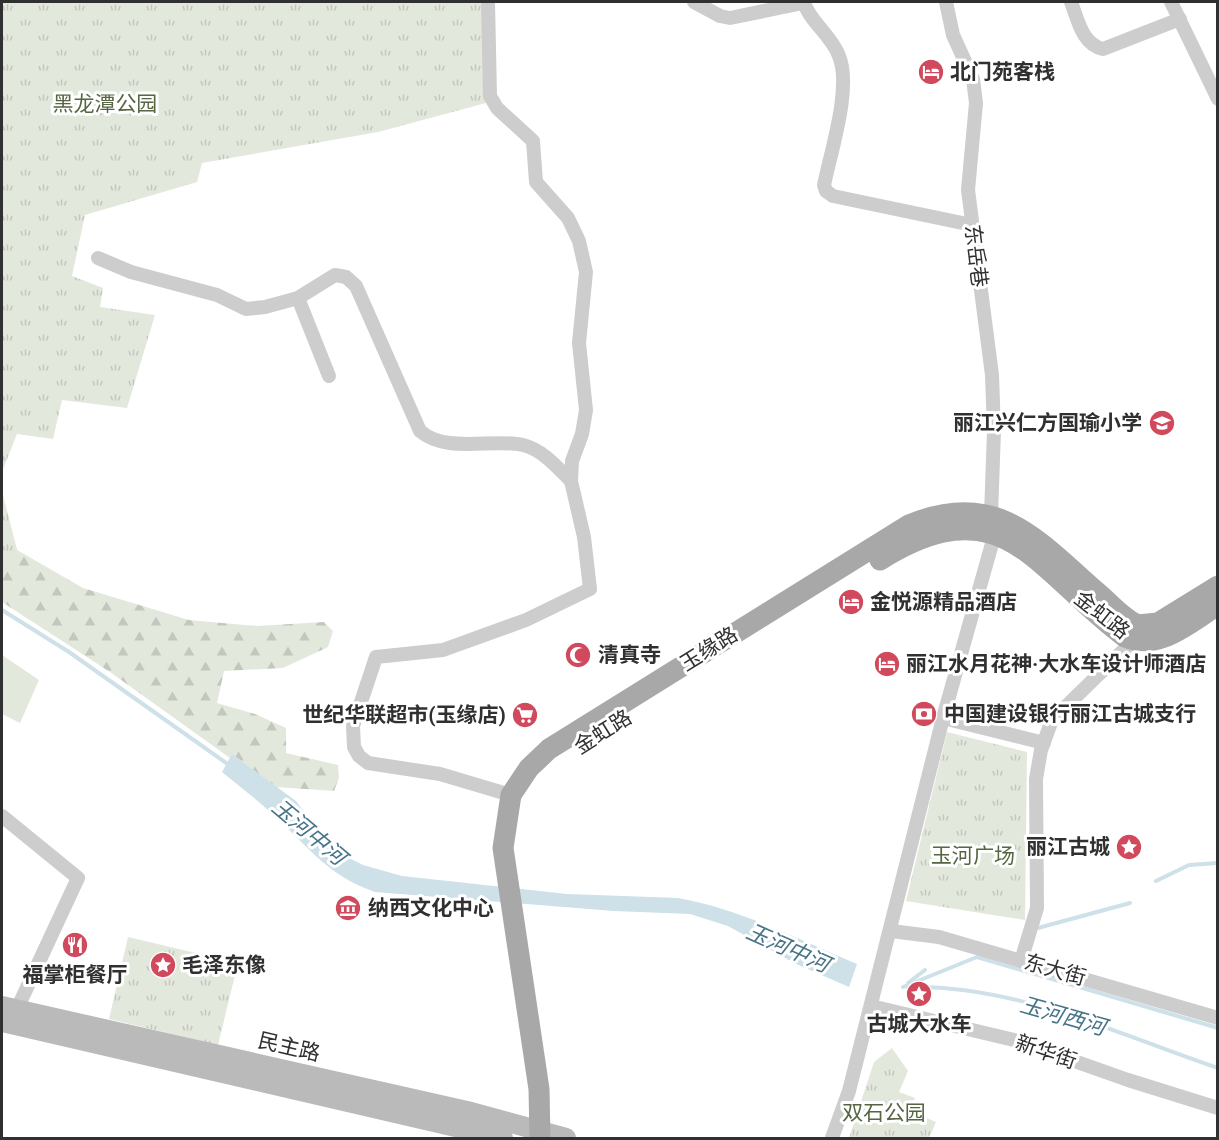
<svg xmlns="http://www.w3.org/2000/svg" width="1219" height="1140" viewBox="0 0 1219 1140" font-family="Roboto,'Noto Sans SC',sans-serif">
<defs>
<pattern id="forest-firs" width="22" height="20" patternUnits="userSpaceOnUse" patternTransform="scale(1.5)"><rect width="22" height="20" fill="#e3e8dd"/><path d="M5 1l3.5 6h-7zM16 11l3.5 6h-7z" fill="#c3c7be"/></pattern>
<pattern id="park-tufts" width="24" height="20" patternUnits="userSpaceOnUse" patternTransform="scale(1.5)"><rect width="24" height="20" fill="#e3e8dd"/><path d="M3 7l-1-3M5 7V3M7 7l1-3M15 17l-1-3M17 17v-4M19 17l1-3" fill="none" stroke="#c3c7be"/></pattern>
</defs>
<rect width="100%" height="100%" fill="#fff"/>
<!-- grass -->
<polygon fill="#e3e8dd" points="2,655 39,680 20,723 2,714"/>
<!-- forest -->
<polygon fill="url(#forest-firs)" points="2,492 17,550 83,588 189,620 257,626 324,622 333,631 328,647 283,668 224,671 217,703 255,714 286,728 286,753 338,765 339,778 334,791 276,787 232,754 230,758 110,672 2,602"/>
<!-- park -->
<g fill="url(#park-tufts)">
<polygon points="2,2 482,2 486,103 378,132 202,163 197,182 85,215 72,276 103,288 100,307 155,315 127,408 62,400 53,439 17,434 2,472"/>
<polygon points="2,492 17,550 2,559"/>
<polygon points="947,732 1027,752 1025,920 906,901"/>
<polygon points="128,937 238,963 218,1045 109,1019"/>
<polygon points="892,1048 908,1071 899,1092 915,1098 910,1111 936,1122 929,1138 849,1138 874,1062"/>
</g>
<!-- water -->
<path fill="#cee0e8" d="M232 754 296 801 331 849 363 865 402 876 567 894 678 898C741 909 799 940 857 964L849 987 796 964 728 926 690 914 614 911 375 892C329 876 310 849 276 817 259 801 240 787 222 772Z"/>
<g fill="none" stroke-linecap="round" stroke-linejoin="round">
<!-- stream -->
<g stroke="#cee0e8" stroke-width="4">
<polyline points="2,610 69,652 229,765"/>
<polyline points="1156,881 1189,865 1218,863"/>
<polyline points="1038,928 1130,903"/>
<polyline points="908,983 925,970"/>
<polyline points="903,987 977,957 1218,1028"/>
<path d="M907 987C1015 984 1117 1034 1218 1068"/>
</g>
<!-- street -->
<g stroke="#cdcdcd" stroke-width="14">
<polyline points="488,2 490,96 497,108 533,141 536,182 568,218 579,241 586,272 579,343 586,410 582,434 572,461 571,481 584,537 590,589 526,620 443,650 376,657 353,726 354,747 359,756 368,763 440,774 511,795"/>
<polyline points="694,2 720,16 730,18 803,3"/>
<path d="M804 2C809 21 832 36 839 56 852 87 831 151 824 185L826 191 833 196 972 225"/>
<polyline points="946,2 953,35 973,79 976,103 968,190 992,375 994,431 991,515"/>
<path d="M1071 2C1078 20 1082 44 1103 49L1180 19"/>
<polyline points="1171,2 1218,99"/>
<path d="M98 258 131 272 217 295 246 309 265 307 298 298 335 275 346 277 356 286 420 431C447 454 491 438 523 445 543 450 557 467 571 481"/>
<polyline points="298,298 329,376"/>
<polyline points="943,718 1044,743"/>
<polyline points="2,816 78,878 17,1009"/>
<polyline points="891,931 939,937 1218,1018"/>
<polyline points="1021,961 1037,908 1036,779 1041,750 1052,720 1134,640"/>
<polyline points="871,1006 1018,1041 1128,1080 1218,1108"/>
<polyline points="832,1138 849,1091 943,718 995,533"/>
</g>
<!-- secondary -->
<g stroke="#bababa" stroke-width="20">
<polyline points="2,1006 467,1111 566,1138"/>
<polyline points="2,1022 503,1138"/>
</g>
<!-- primary -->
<g stroke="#a8a8a8" stroke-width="21">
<path d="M880 560C1004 483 1034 569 1125 637 1160 651 1189 623 1218 605"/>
<path d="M540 1138 539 1089 503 848 511 795 529 768 549 749 909 525C997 488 1037 540 1098 593 1111 604 1123 619 1138 625L1158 623 1218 586"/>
</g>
</g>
<!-- icons -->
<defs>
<g id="hotel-disc" transform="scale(1.35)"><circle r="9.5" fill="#d0495d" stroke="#fff"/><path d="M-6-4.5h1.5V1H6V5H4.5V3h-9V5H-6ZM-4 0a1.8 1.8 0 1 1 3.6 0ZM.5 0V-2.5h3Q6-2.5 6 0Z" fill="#fff"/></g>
<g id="school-disc" transform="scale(1.35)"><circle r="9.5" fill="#d0495d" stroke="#fff"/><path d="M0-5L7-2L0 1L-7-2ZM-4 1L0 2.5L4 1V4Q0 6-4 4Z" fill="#fff"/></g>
<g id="mosque-disc" transform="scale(1.35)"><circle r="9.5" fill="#d0495d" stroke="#fff"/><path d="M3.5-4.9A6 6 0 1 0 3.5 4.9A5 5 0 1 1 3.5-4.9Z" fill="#fff"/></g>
<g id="bank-disc" transform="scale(1.35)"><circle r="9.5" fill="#d0495d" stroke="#fff"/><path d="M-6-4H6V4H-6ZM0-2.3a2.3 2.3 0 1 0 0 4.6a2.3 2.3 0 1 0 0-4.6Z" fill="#fff"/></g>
<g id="supermarket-disc" transform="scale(1.35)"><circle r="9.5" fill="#d0495d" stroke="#fff"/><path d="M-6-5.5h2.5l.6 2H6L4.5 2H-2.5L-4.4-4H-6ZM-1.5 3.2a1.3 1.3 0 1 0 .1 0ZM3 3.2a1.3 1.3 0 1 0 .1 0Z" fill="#fff"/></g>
<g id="sight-disc" transform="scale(1.35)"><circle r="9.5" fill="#d0495d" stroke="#fff"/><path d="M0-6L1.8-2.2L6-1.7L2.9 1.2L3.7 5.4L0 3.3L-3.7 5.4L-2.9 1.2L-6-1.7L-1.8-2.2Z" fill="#fff"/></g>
<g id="museum-disc" transform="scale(1.35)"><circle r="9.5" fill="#d0495d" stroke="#fff"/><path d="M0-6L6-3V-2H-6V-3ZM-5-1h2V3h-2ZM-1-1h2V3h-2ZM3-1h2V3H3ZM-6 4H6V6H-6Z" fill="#fff"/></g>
<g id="restaurant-disc" transform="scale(1.35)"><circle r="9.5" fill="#d0495d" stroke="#fff"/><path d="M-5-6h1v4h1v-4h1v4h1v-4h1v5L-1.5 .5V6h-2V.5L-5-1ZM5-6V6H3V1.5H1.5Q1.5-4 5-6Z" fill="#fff"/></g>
</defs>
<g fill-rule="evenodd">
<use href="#hotel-disc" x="931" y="72"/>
<use href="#school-disc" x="1162" y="423"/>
<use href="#hotel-disc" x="851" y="602"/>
<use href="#mosque-disc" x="578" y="655"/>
<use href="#hotel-disc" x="887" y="664"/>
<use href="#bank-disc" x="924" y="714"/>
<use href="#supermarket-disc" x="525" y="715"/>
<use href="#sight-disc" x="1129" y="847"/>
<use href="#museum-disc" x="348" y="908"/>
<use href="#restaurant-disc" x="75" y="945"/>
<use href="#sight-disc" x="163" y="965"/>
<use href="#sight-disc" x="919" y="994"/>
</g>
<g text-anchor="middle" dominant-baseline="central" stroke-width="6" stroke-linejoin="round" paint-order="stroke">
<!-- poi labels -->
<g font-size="21" font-weight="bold" fill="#303030" stroke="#fff" text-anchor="start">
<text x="950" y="72">北门苑客栈</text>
<text x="1142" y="423" text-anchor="end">丽江兴仁方国瑜小学</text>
<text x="870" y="602">金悦源精品酒店</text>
<text x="598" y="655">清真寺</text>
<text x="906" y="664">丽江水月花神·大水车设计师酒店</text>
<text x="944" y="714">中国建设银行丽江古城支行</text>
<text x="506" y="715" text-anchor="end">世纪华联超市(玉缘店)</text>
<text x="1110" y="847" text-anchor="end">丽江古城</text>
<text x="368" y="908">纳西文化中心</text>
<text x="182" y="965">毛泽东像</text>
<text x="75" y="975" text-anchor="middle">福掌柜餐厅</text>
<text x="919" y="1024" text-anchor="middle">古城大水车</text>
</g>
<!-- park labels -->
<g font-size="21" fill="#566642" stroke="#fff">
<text x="105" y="104">黑龙潭公园</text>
<text x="973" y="856">玉河广场</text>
<text x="884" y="1113">双石公园</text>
</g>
<!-- street labels -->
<g font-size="21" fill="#303030" stroke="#fff">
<text transform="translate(976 256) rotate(83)">东岳巷</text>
<text transform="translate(1102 615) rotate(38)">金虹路</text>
<text transform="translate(709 649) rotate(-32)">玉缘路</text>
<text transform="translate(603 732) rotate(-32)">金虹路</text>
<text transform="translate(1055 970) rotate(16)">东大街</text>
<text transform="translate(289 1047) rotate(13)">民主路</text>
<text transform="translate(1046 1052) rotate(19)">新华街</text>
</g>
<!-- water labels -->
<g font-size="22" font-style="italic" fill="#477488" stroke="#fff">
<text transform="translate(309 832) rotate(40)">玉河中河</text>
<text transform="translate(788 948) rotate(24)">玉河中河</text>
<text transform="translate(1063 1016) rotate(16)">玉河西河</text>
</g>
</g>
<!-- border -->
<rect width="1219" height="1140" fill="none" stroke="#303030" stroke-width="6"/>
</svg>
